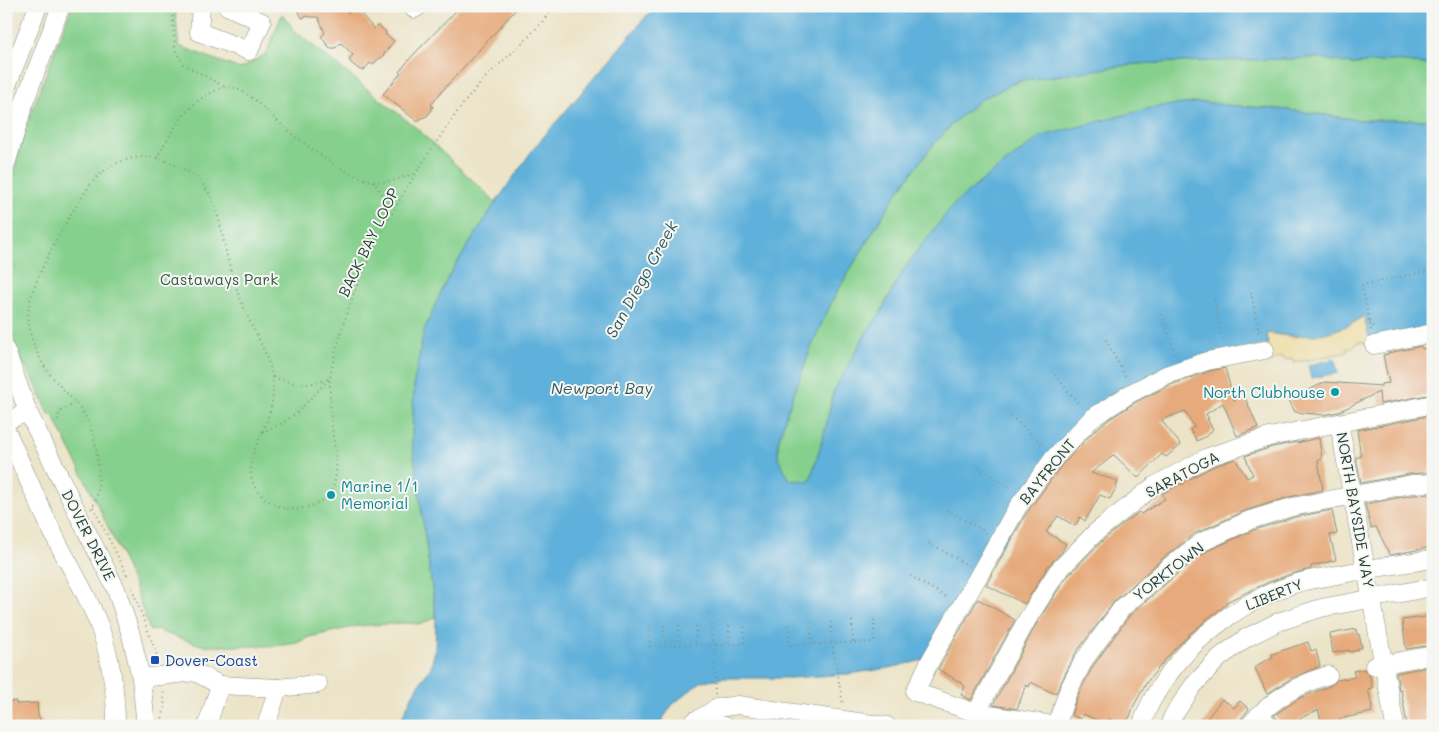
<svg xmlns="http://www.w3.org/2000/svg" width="1439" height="732" viewBox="0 0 1439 732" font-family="Mali,sans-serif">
<rect width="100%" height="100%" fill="#f6f6f2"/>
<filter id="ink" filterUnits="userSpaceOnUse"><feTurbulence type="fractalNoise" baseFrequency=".02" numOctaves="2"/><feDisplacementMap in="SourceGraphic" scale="10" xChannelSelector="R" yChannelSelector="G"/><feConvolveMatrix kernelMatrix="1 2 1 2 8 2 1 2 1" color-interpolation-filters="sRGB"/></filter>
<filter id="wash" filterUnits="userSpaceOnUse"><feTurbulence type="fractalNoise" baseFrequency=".0096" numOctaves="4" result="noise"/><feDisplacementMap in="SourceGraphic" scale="20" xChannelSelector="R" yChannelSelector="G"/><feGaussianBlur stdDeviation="1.12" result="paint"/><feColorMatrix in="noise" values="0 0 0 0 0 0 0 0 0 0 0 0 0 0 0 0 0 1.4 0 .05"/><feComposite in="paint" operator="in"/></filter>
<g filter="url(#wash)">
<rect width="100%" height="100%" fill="#ece4c8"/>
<!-- green -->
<g fill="#86d08d" stroke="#528660">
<path d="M72 6H176L175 8 179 46 240 69 266 54 282 14 297 33 415 127 496 202 448 277 414 382 412 441 436 617 422 624 403 623 357 626 309 637 297 643 275 646H204L161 632 160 629 150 631C126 556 88 487 54 417L49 414 34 381 20 358 8 320 6 312V221L16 162 23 136 32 110Z"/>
<polygon points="1318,58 1352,64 1394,61 1433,65 1433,120 1361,120 1289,110 1225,105 1204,102 1155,107 955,203 916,252 898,279 880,314 864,336 833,393 826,427 810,482 790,480 778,458 778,442 787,412 814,340 835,295 880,220 901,187 933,145 953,123 981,99 1019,81 1136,64 1178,62"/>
</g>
<!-- sand -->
<polygon fill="#eeda9e" stroke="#868c69" points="1364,316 1370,341 1366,345 1363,342 1358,342 1352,348 1347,347 1347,352 1294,363 1292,358 1288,360 1280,357 1272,362 1265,333 1295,337 1349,326"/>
<!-- water -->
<g fill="#5fb0da" stroke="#3f7687">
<path d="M655 6H1433V65L1394 61 1352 64 1318 58 1178 62 1136 64 1019 81 981 99 953 123 933 145 901 187 880 220 835 295 814 340 787 412 778 442V458L790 480 810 481 826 427 833 393 864 336 880 314 898 279 916 252 955 203 989 175 1042 136 1155 107 1204 102 1225 105 1289 110 1361 120H1433V328L1370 341 1364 316C1329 338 1305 338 1266 333L1268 344 1201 358 1087 417 923 660 890 668 848 674 790 678H724L702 681 673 704 658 726H398L413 694 431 667 435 650 436 617 412 441 414 382 424 330 448 277 496 202 534 148 576 99Z"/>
<polygon points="1335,359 1338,373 1311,378 1308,365"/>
</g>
<g id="blocks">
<!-- building -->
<g fill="#e6aa7b">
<polygon points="292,6 345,6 348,13 355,7 374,29 377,26 379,26 386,32 385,34 394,41 384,54 384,55 381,58 378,59 373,65 370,63 364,70 360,70 350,62 350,58 353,55 341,43 335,48 330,48 321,37 325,33 318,17 310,17 308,16 302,18 298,10"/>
<polygon points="461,6 519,6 442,91 431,105 433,107 431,109 432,110 427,116 420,119 418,122 383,94 401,73 399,72 414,54"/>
<polygon points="1422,346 1422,349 1433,347 1433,394 1380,404 1379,392 1338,412 1324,415 1295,412 1289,400 1325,382 1381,386 1381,384 1389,383 1383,355 1388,354 1388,353"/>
<polygon points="1225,368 1234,400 1244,395 1258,428 1237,436 1223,403 1206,414 1209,419 1207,419 1213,429 1208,435 1197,441 1190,430 1194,427 1185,411 1161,420 1181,445 1166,457 1162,454 1138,478 1114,455 1091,473 1118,481 1116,488 1110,499 1100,495 1085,521 1080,517 1075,526 1058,516 1046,532 1066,544 1062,552 1048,566 1025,604 986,585 1026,514 1061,466 1094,431 1108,420 1136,402 1170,385 1210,371"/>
<polygon points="1433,415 1433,426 1431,426 1433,438 1433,472 1410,474 1361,483 1356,457 1361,457 1357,430"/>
<polygon points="1319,438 1322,459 1318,461 1323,490 1289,497 1247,510 1196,533 1163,558 1114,602 1075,654 1056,693 1054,692 1053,693 1031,682 1029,687 1026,685 1017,709 993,705 1037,623 1065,579 1103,540 1139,512 1141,514 1165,499 1162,494 1180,484 1184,484 1184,482 1212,467 1235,459 1247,478 1253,475 1245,456 1272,447 1297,442 1300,443 1300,442"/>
<polygon points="1430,494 1433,519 1429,519 1432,547 1390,555 1376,527 1371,528 1365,504 1413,495"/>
<polygon points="1332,510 1337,534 1330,535 1336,560 1311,566 1311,569 1291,574 1269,582 1226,602 1227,604 1205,620 1206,620 1201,625 1188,635 1189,636 1177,646 1161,665 1147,682 1133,707 1130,717 1122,725 1109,719 1106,724 1083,714 1081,719 1071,715 1078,695 1093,666 1130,615 1177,574 1207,551 1254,530 1295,517"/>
<polygon points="978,599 1015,620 971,700 961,695 965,687 963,684 938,669"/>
<polygon points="1433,616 1433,645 1406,649 1402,620"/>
<polygon points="1356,629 1357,635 1359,634 1362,648 1358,648 1358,650 1349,652 1349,650 1333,653 1330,634"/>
<polygon points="1308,642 1311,651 1316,650 1320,666 1290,679 1267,694 1255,668 1259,665 1259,664 1273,657 1272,654"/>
<polygon points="1433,666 1433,722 1407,726 1402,695 1401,689 1399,690 1396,673"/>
<polygon points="1364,669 1366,673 1370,676 1372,688 1368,689 1372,707 1371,708 1372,712 1339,719 1341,726 1323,726 1318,710 1303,717 1291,726 1282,726 1274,715 1300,698 1332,685 1337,680 1355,677 1353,671"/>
<polygon points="1222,699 1226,703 1227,702 1234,708 1240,701 1249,709 1235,726 1201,726"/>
<polygon points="16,701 16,704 37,703 38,716 44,726 6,726 6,702"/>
</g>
</g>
</g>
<g filter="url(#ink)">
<use href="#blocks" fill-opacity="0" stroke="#86907e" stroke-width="1"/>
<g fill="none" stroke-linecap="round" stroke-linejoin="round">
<!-- minor casing -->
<g stroke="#86907e" stroke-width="19">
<g id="minor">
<polyline points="201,6 199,32 249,51 262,22 227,6"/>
<polyline points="414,9 419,6"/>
<polyline points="6,88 38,6"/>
<polyline points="6,164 25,100 61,6"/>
<polyline points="1374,345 1433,333"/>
<polyline points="6,351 28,412 81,520 116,589 131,635 141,678 146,726"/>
<polyline points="6,421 28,412"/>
<polyline points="1339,423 1395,726"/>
<path d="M6 430C22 465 37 501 54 535 69 566 89 596 100 628 111 659 116 693 116 726"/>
<polyline points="1374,666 1433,655"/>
<polyline points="141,678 195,672 220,685 278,688 318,684"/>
<polyline points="976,713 1028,618 1057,572 1096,532 1154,486 1208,457 1269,437 1433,404"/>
<polyline points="1259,715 1269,726"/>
<polyline points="696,720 725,726"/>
<polyline points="1058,725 1059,718 1068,691 1084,660 1122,608 1170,566 1202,542 1250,520 1292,507 1412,484 1433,483"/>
<polyline points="207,726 220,685"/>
<polyline points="266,726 278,688"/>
<polyline points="688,726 717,708 738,705 887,726"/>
<polyline points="1060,726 976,713 915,692 929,663 1017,508 1053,459 1092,418 1131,393 1166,375 1207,361 1265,350"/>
<path d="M1141 726C1145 716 1149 704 1155 695 1185 643 1238 602 1294 584 1306 580 1319 578 1332 576 1365 569 1399 564 1433 559"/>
<polyline points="1169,726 1173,716 1193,686 1219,658 1246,638 1278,622 1321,608 1433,587"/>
<path d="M1249 726C1272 699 1295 686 1328 675"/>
</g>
</g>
<!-- path -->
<g stroke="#86907e" stroke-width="2" stroke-dasharray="1 4" stroke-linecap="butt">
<polyline points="172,6 175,50 183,64 225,87"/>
<path d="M157 158C171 133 185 104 213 92 217 90 222 87 227 87 244 87 259 104 271 115 294 137 341 175 372 181 387 184 403 178 417 172"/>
<polyline points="373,181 384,197 388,220"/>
<polyline points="1251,292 1259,336"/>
<polyline points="1214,299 1223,342"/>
<polyline points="1162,314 1176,356"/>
<polyline points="1370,322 1372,323 1374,330"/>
<polyline points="1258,328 1261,328 1262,335"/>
<polyline points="1371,330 1362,285 1433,270"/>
<polyline points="1106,340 1127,380"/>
<polyline points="1055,375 1081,407"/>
<path d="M273 377C293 384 307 387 328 379"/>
<polyline points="1011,416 1044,446"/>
<polyline points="58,420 59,412 74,404"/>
<polyline points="262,432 283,423 298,412 330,378"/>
<polyline points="974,465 1012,489"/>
<polyline points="93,507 128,577"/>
<path d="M91 509C99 498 99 481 98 467 97 451 94 432 86 418 77 401 60 388 49 373 34 353 23 321 31 297 42 265 58 234 77 205 83 195 90 184 98 176 116 159 143 152 166 161 182 167 198 176 207 190 220 210 223 244 230 267 235 286 242 304 250 322 261 344 274 366 273 390 273 405 268 419 262 433 256 446 249 459 251 474 252 489 265 501 278 506 288 510 297 510 307 507 348 497 335 456 332 427 330 413 330 398 330 383 330 367 337 349 341 333 359 267 394 206 431 150 446 128 461 105 479 85 495 66 515 52 531 34 540 25 547 16 555 6"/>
<polyline points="947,510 987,533"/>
<polyline points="929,543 969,566"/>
<polyline points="910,576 948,598"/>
<polyline points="132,588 159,661"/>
<polyline points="852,621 853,643"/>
<polyline points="831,622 832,643 843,704"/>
<polyline points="810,623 812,644"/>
<polyline points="679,625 680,645"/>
<polyline points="712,625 713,644"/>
<polyline points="789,625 790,645 874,642 874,620"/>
<polyline points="649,626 650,646 744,644 744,625"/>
<polyline points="664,626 665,645"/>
<polyline points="696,626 696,645"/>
<polyline points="729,626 729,644"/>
<polyline points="715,644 715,695"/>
<polyline points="161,723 165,707 163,690"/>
</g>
<!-- minor -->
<use href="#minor" stroke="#fff" stroke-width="18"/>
</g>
</g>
<!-- markers -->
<g fill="#0f9aa8" stroke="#f6f6f2" stroke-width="2">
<circle cx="1335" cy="392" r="5"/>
<circle cx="331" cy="495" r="5"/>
</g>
<rect fill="#1a4fb4" stroke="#f6f6f2" stroke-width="2" x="150" y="655" width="10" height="10" rx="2.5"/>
<g text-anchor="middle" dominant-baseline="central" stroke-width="4" stroke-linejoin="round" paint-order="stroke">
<!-- street labels -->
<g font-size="15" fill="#1f3d34" stroke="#f6f6f2">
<text transform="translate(368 242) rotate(-64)">BACK BAY LOOP</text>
<text transform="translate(1047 471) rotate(-51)">BAYFRONT</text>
<text transform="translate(1182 474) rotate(-28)">SARATOGA</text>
<text transform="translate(1356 510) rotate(80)">NORTH BAYSIDE WAY</text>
<text transform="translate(89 535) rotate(63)">DOVER DRIVE</text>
<text transform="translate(1168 571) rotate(-38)">YORKTOWN</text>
<text transform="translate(1274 594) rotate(-22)">LIBERTY</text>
</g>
<!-- park labels -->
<g font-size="15" fill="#345a46" stroke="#f6f6f2">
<text x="219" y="279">Castaways Park</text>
</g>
<!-- culture labels -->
<g font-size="15" fill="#0d838f" stroke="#f6f6f2" text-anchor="end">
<text x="1325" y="392">North Clubhouse</text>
<text x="341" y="486" text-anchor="start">Marine 1/1<tspan x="341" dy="17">Memorial</tspan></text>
</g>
<!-- transit labels -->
<g font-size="15" fill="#164399" stroke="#f6f6f2" text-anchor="start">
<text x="165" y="660">Dover-Coast</text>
</g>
<!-- water labels -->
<g font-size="16" font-style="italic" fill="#2f5a5e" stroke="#f6f6f2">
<text transform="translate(641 279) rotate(-61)">San Diego Creek</text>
<text x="602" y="387">Newport Bay</text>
</g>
</g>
<!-- margin -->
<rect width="1439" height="732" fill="none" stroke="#f6f6f2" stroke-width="25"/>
</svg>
